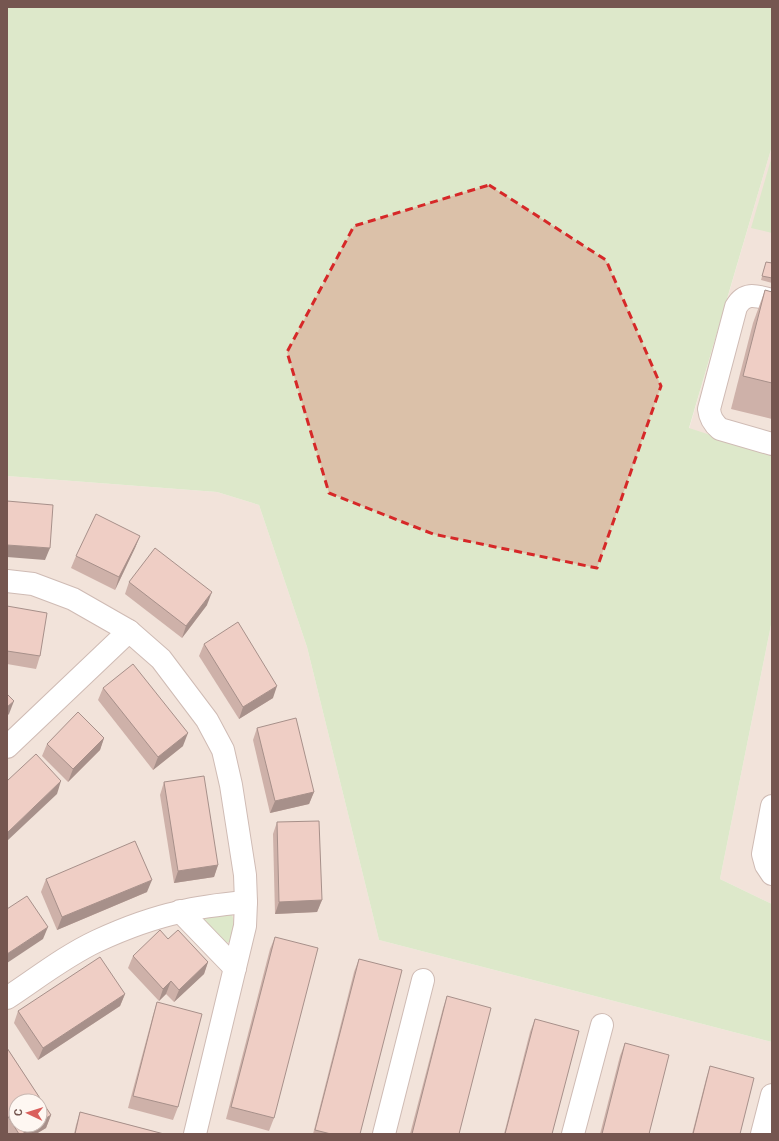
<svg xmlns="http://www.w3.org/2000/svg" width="779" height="1141" viewBox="0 0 779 1141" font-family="Roboto,sans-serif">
<rect width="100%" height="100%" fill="#fbf2ec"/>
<!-- residential -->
<g fill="#f2e3da" fill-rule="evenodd">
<polygon points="772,146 772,455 689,429"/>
<path d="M7 476 217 492 259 505 307 647 379 940 772 1042V1134H7ZM16 1101H40V1125H16Z"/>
<polygon points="772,620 772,904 720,879"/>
</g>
<!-- green -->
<g fill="#dde8ca">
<polygon points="7,7 772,7 772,146 689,428 772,455 772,620 720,879 772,904 772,1042 379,940 307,647 259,505 217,492 7,476"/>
<polygon points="772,156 772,233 751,228"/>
<path d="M230 913C237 920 232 931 231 939L229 942 226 943 202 922 203 918Z"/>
</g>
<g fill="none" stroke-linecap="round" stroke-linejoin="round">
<!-- minor casing -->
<g stroke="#cfbbb4" stroke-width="24">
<g id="minor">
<path d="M772 300C757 296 745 291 736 307L709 409C710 418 713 423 720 429L772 444"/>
<polyline points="7,581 33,584 73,599 129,631"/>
<polyline points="7,747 129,631 161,659 207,720 223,750 231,785 245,875 246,902 245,926 195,1134"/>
<polyline points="772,806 763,854 766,865 772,874"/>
<polyline points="180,911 235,968"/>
<path d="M7 998C36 979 65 956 97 941 123 929 152 918 180 912 202 906 224 904 246 902"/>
<polyline points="384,1134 423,980"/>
<polyline points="573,1134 602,1025"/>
<polyline points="762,1134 772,1095"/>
</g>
</g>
<!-- minor -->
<use href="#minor" stroke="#fff" stroke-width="22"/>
</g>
<!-- wall -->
<g fill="#ceb1a9">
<polygon points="766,262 772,263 772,283 761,280"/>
<polygon points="765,290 772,292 772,419 731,409 753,323"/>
<polygon points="140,536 135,548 115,590 71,568 76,556"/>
<polygon points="129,582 207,605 182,638 125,594"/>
<polygon points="7,606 40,656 36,669 7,664"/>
<polygon points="204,644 273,698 239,719 199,656"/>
<polygon points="103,688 183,746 153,770 98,700"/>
<polygon points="257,728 314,792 309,804 270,813 253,740"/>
<polygon points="104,738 100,750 68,782 42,756 47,744"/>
<polygon points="164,782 218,865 214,877 174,883 160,795"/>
<polygon points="277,822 322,900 317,912 275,914 273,834"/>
<polygon points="46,879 147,892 57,930 41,892"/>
<polygon points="275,937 274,1118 269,1131 226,1119 270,949"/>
<polygon points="168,939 208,962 204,974 174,1002 166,994 159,1001 128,968 133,956"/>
<polygon points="359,959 360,1134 313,1134 354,972"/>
<polygon points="125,994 120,1006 38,1060 14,1023 18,1011"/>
<polygon points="447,996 459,1134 410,1134 443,1008"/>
<polygon points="157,1002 178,1107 173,1120 128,1108 153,1015"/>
<polygon points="535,1019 552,1134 504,1134 530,1032"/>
<polygon points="625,1043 649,1134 600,1134 620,1056"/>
<polygon points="7,1048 51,1115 46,1128 36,1134 7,1134"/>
<polygon points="710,1066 740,1134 692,1134 706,1079"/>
<polygon points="80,1112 164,1134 74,1134 76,1125"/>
</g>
<!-- shaded-wall -->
<g fill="#a7908a">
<polygon points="140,536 135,548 115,590 119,577"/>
<polygon points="7,545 50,548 45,560 7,557"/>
<polygon points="212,592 207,605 182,638 186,626"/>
<polygon points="277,686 273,698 239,719 243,707"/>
<polygon points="14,701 9,714 7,716 7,707"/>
<polygon points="188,733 183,746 153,770 158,757"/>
<polygon points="104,738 100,750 68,782 73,769"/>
<polygon points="61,781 57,794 7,841 7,833"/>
<polygon points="314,792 309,804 270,813 275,801"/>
<polygon points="218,865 214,877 174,883 178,871"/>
<polygon points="152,880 147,892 57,930 62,917"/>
<polygon points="322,900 317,912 275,914 279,902"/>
<polygon points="48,927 43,939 7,963 7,954"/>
<polygon points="208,962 204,974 174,1002 179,990"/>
<polygon points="171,981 166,994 159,1001 163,989"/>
<polygon points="125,994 120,1006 38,1060 43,1048"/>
<polygon points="51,1115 46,1128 36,1134 22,1134 36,1125 40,1125 40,1122"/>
</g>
<!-- building -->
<g fill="#efcec5" stroke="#a7908a">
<polygon points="766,262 772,263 772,278 762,276"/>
<polygon points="765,290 772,292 772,383 743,376"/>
<polygon points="7,501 53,505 50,548 7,545"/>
<polygon points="96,514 140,536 119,577 76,556"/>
<polygon points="155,548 212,592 186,626 129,582"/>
<polygon points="7,606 47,613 40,656 7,651"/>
<polygon points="238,622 277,686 243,707 204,644"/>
<polygon points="133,664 188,733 158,757 103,688"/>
<polygon points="7,694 14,701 7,707"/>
<polygon points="78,712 104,738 73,769 47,744"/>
<polygon points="296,718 314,792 275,801 257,728"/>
<polygon points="36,754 61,781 7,833 7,781"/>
<polygon points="204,776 218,865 178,871 164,782"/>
<polygon points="319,821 322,900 279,902 277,822"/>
<polygon points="135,841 152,880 62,917 46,879"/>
<polygon points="27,896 48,927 7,954 7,909"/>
<polygon points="160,930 168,939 178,930 208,962 179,990 171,981 163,989 133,956"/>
<polygon points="275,937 318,948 274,1118 231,1107"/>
<polygon points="100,957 125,994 43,1048 18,1011"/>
<polygon points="359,959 402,970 360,1134 331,1134 315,1130"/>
<polygon points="447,996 491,1008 459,1134 412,1134"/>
<polygon points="157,1002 202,1014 178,1107 133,1096"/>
<polygon points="535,1019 579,1031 552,1134 505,1134"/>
<polygon points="625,1043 669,1055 649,1134 602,1134"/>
<polygon points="7,1048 51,1115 40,1122 40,1101 16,1101 16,1125 36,1125 22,1134 19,1134 7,1115"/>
<polygon points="710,1066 754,1078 740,1134 693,1134"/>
<polygon points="80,1112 164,1134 75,1134"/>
</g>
<!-- marked area -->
<path fill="#d62828" fill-opacity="0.2" stroke="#d62828" stroke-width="3" stroke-dasharray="8 5" stroke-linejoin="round" d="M489 185 606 260 661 386 597 568 433 534 329 493 287 352 354 226Z"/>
<!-- border -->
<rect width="779" height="1141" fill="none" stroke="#755650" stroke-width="16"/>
<!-- north arrow -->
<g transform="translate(28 1113) rotate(274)"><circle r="19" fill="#fef7f2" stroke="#c7b7b1"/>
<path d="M0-3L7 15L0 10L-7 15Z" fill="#da5f5c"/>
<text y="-6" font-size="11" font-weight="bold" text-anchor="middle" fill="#755650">С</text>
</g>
</svg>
